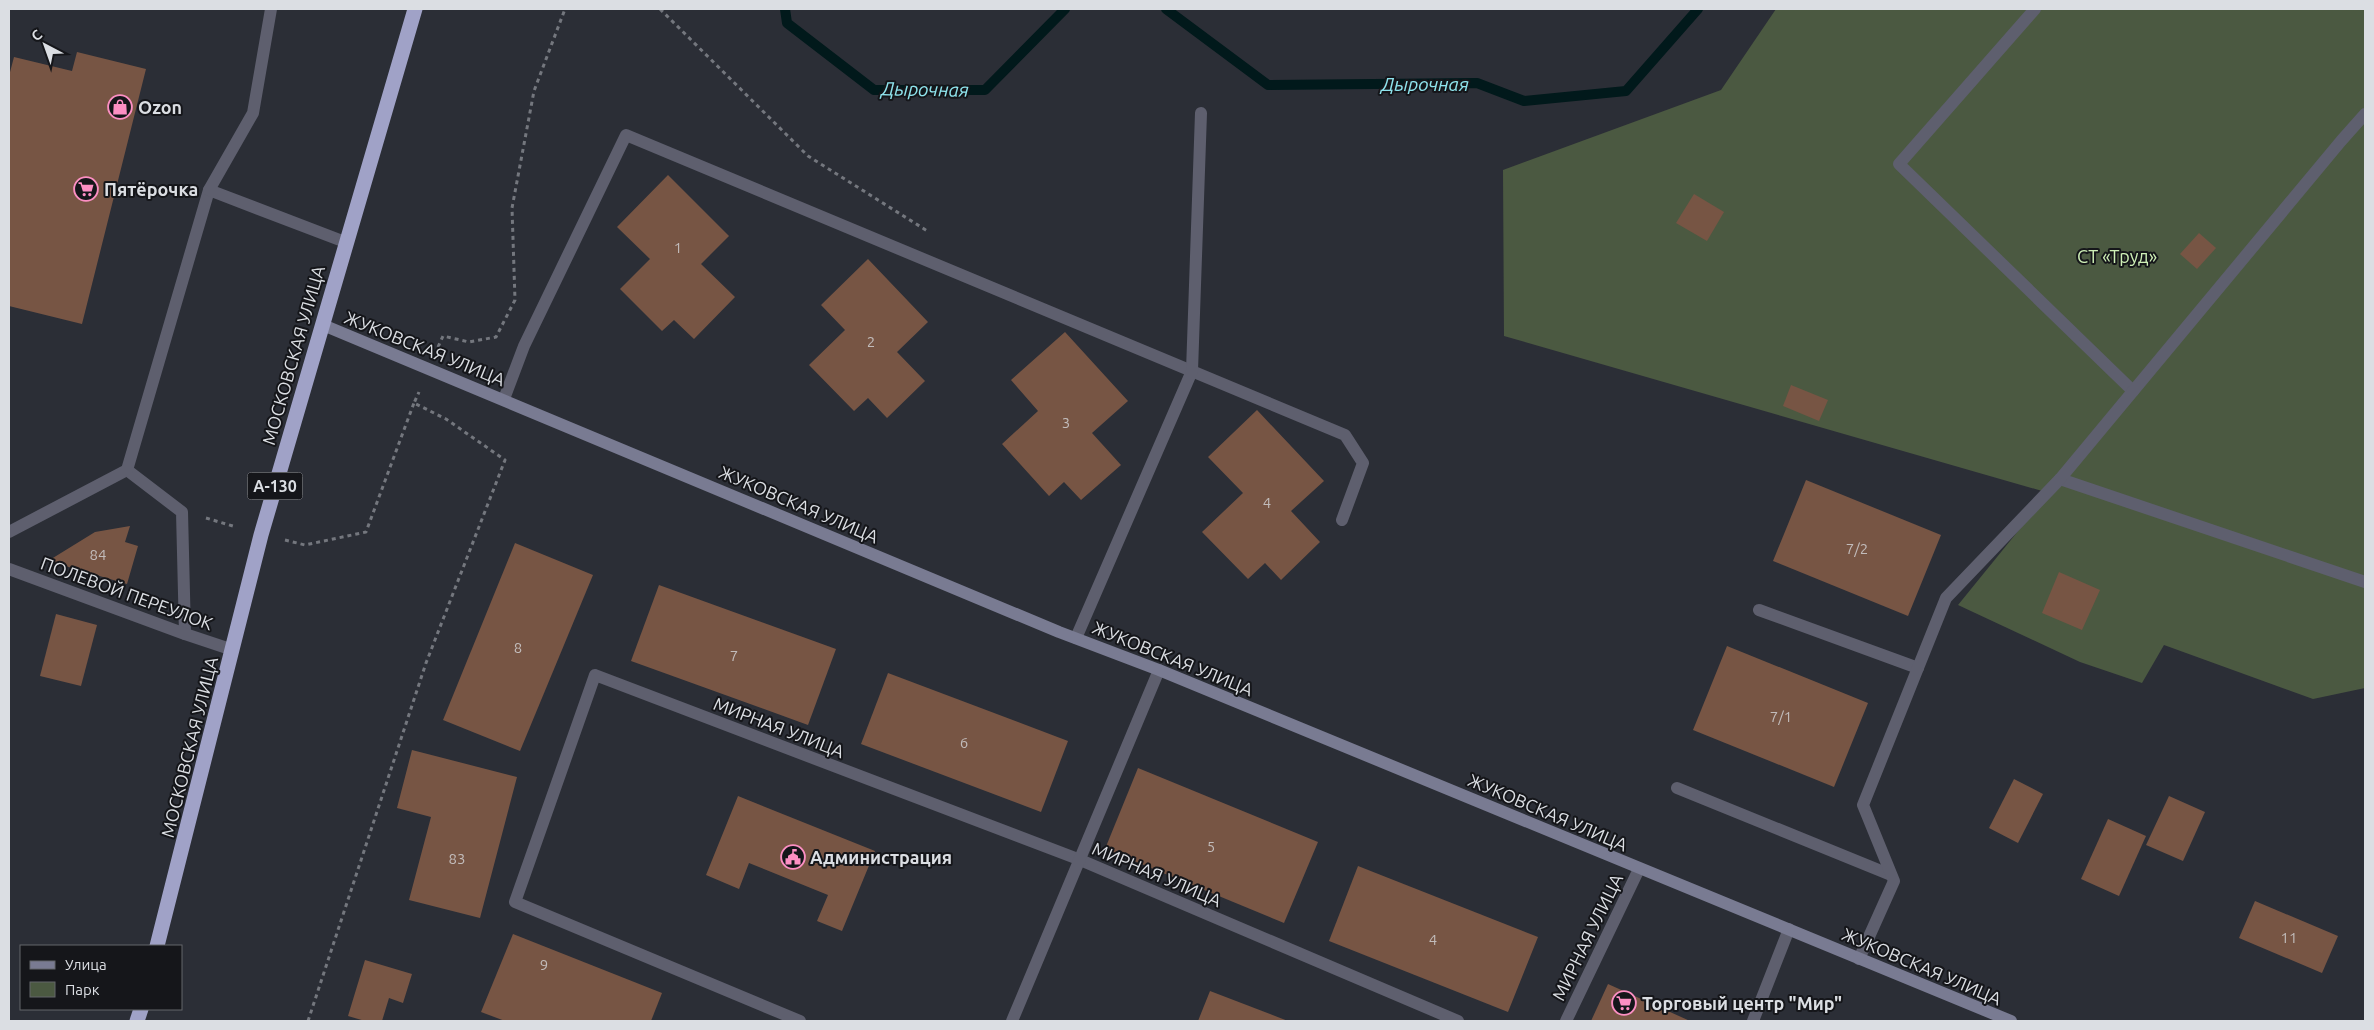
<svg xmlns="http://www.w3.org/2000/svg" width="2374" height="1030" viewBox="0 0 2374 1030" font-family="Ubuntu,sans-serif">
<rect width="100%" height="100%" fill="#2b2e36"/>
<!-- green -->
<polygon fill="#4b5941" points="1776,9 2365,9 2365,688 2313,699 2164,645 2142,683 2080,662 1958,605 2049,493 1504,336 1503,170 1721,90"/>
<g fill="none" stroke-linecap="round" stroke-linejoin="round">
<!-- stream -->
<g stroke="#01191b" stroke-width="10">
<polyline points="785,9 787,23 874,90 985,90 1065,9"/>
<polyline points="1166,9 1268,85 1477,83 1524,101 1626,91 1698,9"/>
</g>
</g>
<!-- building -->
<g fill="#754">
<polygon points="77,52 146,69 82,324 9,306 9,76 14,57 72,71"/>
<polygon points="668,175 729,236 701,264 735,297 694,339 674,320 662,331 620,289 650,259 617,227"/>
<polygon points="1694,194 1724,212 1707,241 1676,223"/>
<polygon points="2199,233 2216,248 2197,269 2180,254"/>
<polygon points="868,259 928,322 897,352 925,381 887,418 868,398 854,411 809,365 845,330 821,305"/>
<polygon points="1065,332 1128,401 1092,433 1121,465 1081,500 1064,482 1049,496 1002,444 1038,411 1011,380"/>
<polygon points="1791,385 1828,400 1819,421 1783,406"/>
<polygon points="1257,410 1324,481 1291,511 1320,542 1281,580 1265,563 1248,579 1202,532 1243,493 1208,457"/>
<polygon points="1806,480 1941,535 1908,616 1773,561"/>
<polygon points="130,526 125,542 138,546 127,584 48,561 95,532"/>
<polygon points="515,543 593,575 520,751 443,720"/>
<polygon points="2059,572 2100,590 2082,630 2042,613"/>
<polygon points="659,585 836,649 808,725 631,661"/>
<polygon points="56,614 97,625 81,686 40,676"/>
<polygon points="1727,646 1868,703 1834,787 1693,730"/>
<polygon points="888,673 1068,741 1041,812 861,744"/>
<polygon points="412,750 517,777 480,918 409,900 431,817 397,808"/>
<polygon points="1138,768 1318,842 1284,923 1105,849"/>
<polygon points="2014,779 2043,794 2018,843 1989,828"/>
<polygon points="738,796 875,851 842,931 817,921 828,895 749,863 739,889 706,875"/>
<polygon points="2169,796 2205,812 2183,861 2146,845"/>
<polygon points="2108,819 2146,836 2119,896 2081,879"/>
<polygon points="1358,866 1538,937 1508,1012 1329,941"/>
<polygon points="2255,901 2338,936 2322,973 2239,938"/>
<polygon points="513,934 662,993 651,1021 505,1021 481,1012"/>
<polygon points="365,960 412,974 403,1003 389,998 382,1021 365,1021 348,1016"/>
<polygon points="1608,984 1690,1021 1591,1021"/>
<polygon points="1210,991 1288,1021 1198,1021"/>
</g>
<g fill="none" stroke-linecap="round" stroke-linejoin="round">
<!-- path -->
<g stroke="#74777e" stroke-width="3" stroke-dasharray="4 4" stroke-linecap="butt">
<polyline points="660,9 808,156 929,232"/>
<polyline points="438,347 443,336 469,342 496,337 515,300 512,208 534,91 565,9"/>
<polyline points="206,518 236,527"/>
<polyline points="285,540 305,545 366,532 414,403"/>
<polyline points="308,1021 426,663 505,460 446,419 414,403 419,392"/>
</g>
<!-- lane -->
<g stroke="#5e5f6e" stroke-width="12">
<polyline points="2035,9 1899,164 2133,391"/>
<polyline points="504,399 524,346 626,135 1345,435 1363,463 1342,520"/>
<polyline points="127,470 182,512 185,634"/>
<polyline points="2060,479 2365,582"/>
<polyline points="9,532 127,470 209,190"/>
<polyline points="1759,610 1918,668"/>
<polyline points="1076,638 1192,371 1201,113"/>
<polyline points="1677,788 1891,875"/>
<polyline points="1859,959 1894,881 1863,805 1946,598 2060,479 2341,141 2365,114"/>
</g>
<!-- street -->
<g stroke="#5e5f6e" stroke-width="12">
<polyline points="271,9 253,113 209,190 345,242"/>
<polyline points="9,569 185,634 233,650"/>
<polyline points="800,1021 515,902 595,675 1078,859 1458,1021"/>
<polyline points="1012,1021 1159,670"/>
<polyline points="1566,1021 1639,869"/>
<polyline points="1753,1021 1789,929"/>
</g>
<!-- secondary -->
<polyline stroke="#797b92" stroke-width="12" points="323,325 1059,632 1159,670 2011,1021"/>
<!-- highway -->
<g stroke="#a0a2c7" stroke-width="15">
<polyline points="157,946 261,535 415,9"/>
<polyline points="137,1021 141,1009"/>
</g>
</g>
<!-- icons -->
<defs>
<g id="shop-ring" transform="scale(1.25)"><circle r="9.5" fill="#15161a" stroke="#fc8fc3" stroke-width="1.5"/><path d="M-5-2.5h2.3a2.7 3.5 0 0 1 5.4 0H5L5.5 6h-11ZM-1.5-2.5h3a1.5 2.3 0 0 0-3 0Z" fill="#fc8fc3"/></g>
<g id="supermarket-ring" transform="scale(1.25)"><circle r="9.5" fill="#15161a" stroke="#fc8fc3" stroke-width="1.5"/><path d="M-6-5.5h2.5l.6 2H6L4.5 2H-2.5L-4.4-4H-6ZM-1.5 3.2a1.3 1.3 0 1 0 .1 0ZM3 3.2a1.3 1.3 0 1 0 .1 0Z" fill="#fc8fc3"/></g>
<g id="civic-ring" transform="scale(1.25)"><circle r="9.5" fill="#15161a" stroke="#fc8fc3" stroke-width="1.5"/><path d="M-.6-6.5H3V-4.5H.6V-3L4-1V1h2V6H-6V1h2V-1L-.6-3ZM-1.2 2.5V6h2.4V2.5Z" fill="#fc8fc3"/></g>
</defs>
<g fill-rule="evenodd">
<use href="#shop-ring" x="120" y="107"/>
<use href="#supermarket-ring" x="86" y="189"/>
<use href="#civic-ring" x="793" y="857"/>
<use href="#supermarket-ring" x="1624" y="1003"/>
</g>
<g text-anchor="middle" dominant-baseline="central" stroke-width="4" stroke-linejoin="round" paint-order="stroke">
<!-- number labels -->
<g font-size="15" fill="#c2bcbb">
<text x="678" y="247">1</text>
<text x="871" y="341">2</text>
<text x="1066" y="422">3</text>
<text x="1267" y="502">4</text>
<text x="1857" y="548">7/2</text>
<text x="98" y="554">84</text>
<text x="518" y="647">8</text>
<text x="734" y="655">7</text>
<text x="1781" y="716">7/1</text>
<text x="964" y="742">6</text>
<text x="1211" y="846">5</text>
<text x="457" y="858">83</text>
<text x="2289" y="937">11</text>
<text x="1433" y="939">4</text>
<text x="544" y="964">9</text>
</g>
<!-- shield labels -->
<rect fill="#15161a" stroke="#a0a2a7" stroke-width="1" x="247.5" y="472.5" width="55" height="27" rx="4"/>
<g font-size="16" font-weight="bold" fill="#dbdee3">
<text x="275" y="486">А-130</text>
</g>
<!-- poi labels -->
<g font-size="18" font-weight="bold" fill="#dbdee3" stroke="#15161a" text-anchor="start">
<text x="138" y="107">Ozon</text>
<text x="104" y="189">Пятёрочка</text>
<text x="810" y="857">Администрация</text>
<text x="1642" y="1003">Торговый центр "Мир"</text>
</g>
<!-- park labels -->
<g font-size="18" fill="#ceefb6" stroke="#15161a">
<text x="2117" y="256">СТ «Труд»</text>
</g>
<!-- street labels -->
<g font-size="18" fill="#dbdee3" stroke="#15161a">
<text transform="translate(425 348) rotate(22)">ЖУКОВСКАЯ УЛИЦА</text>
<text transform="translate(293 355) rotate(-74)">МОСКОВСКАЯ УЛИЦА</text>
<text transform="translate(799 504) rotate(23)">ЖУКОВСКАЯ УЛИЦА</text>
<text transform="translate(127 593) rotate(20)">ПОЛЕВОЙ ПЕРЕУЛОК</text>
<text transform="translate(1173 658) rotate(22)">ЖУКОВСКАЯ УЛИЦА</text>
<text transform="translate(779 727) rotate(21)">МИРНАЯ УЛИЦА</text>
<text transform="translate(189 747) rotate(-76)">МОСКОВСКАЯ УЛИЦА</text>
<text transform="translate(1548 812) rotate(23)">ЖУКОВСКАЯ УЛИЦА</text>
<text transform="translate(1157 874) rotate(23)">МИРНАЯ УЛИЦА</text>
<text transform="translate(1587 937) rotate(-64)">МИРНАЯ УЛИЦА</text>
<text transform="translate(1922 966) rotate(23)">ЖУКОВСКАЯ УЛИЦА</text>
</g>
<!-- water labels -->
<g font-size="19" font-style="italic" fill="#8fe4ed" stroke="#15161a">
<text x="1425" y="84">Дырочная</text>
<text transform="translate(925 89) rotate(1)">Дырочная</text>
</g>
</g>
<!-- border -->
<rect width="2374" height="1030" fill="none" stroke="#dbdee3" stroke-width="20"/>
<!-- legend -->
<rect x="20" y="945" width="162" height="65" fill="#15161a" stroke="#64666a"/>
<rect x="30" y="961" width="25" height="8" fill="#797b92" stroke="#64666a"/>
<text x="65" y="970" font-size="15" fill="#dbdee3">Улица</text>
<rect x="30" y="982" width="25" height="15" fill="#4b5941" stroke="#64666a"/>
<text x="65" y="995" font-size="15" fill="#dbdee3">Парк</text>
<!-- north arrow -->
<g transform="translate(45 45) rotate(319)" stroke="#15161a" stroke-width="4" paint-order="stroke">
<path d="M0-4L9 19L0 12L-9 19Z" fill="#dbdee3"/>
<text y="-8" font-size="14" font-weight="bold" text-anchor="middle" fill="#dbdee3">С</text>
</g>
</svg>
